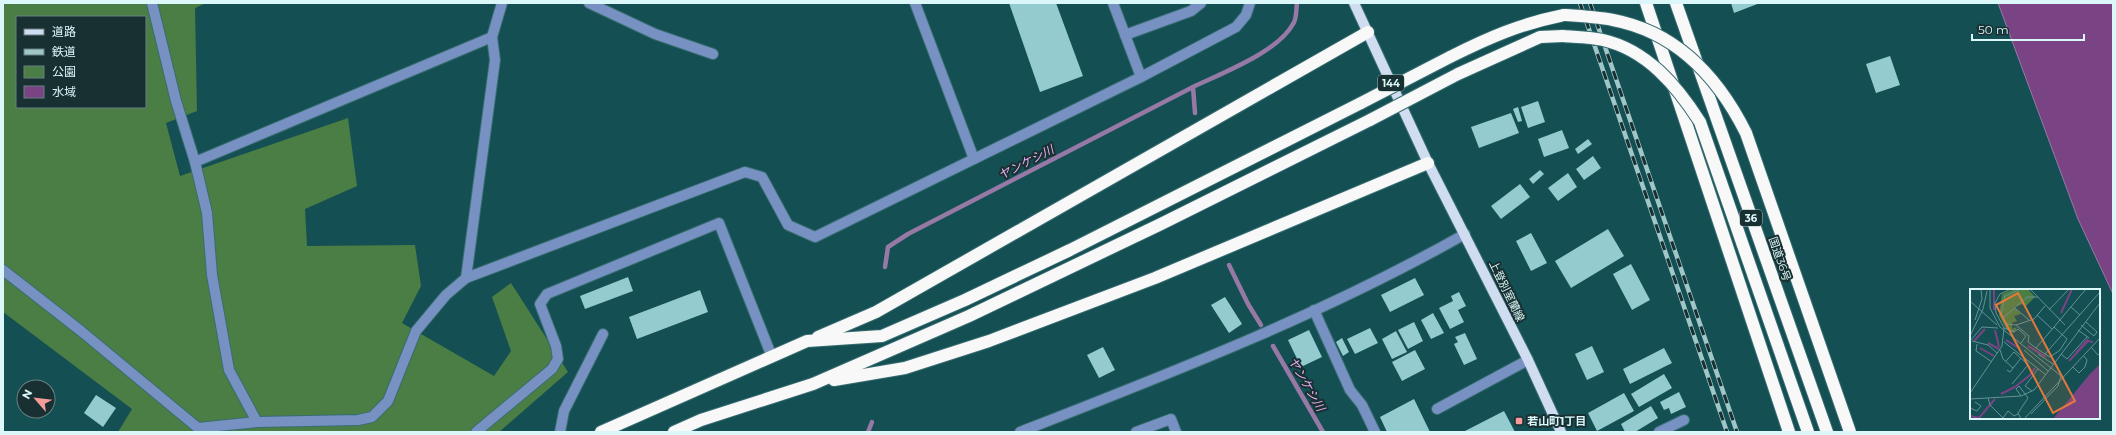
<svg xmlns="http://www.w3.org/2000/svg" width="2116" height="435" viewBox="0 0 2116 435" font-family="Montserrat,'Noto Sans JP',sans-serif">
<rect width="100%" height="100%" fill="#144f53"/>
<!-- green -->
<path fill="#4b7e44" fill-rule="evenodd" d="M3 3H206L195 8 197 111 166 123 180 176 348 118 357 186 305 209 307 246 415 245 421 286 402 323 494 376 511 351 492 297 511 283 568 372 499 432H118L132 409 3 312ZM17 17H145V107H17Z"/>
<!-- water -->
<polygon fill="#7a4383" stroke="#9779a6" points="1998,3 2113,3 2113,294 2078,219"/>
<g fill="none" stroke-linecap="round" stroke-linejoin="round">
<!-- stream -->
<g stroke="#9779a6" stroke-width="4.5">
<path d="M1195 113 1193 87C1222 73 1278 52 1293 24 1297 19 1296 9 1297 3"/>
<polyline points="1229,265 1248,304 1261,325"/>
<polyline points="885,267 888,247 908,234 1193,87"/>
<polyline points="1273,346 1323,432"/>
<polyline points="868,432 872,422"/>
</g>
</g>
<!-- building -->
<g fill="#93cbcf">
<polygon points="1009,3 1056,3 1083,76 1040,92"/>
<polygon points="1731,3 1760,3 1734,13"/>
<polygon points="1890,56 1900,85 1876,93 1866,64"/>
<polygon points="1538,101 1545,122 1528,128 1521,107"/>
<polygon points="1518,107 1522,121 1518,122 1513,109"/>
<polygon points="1511,113 1519,133 1479,148 1471,127"/>
<polygon points="1562,130 1569,148 1544,157 1538,139"/>
<polygon points="1588,139 1592,144 1578,154 1575,149"/>
<polygon points="1593,156 1601,168 1584,180 1576,169"/>
<polygon points="1540,170 1544,174 1533,184 1529,179"/>
<polygon points="1568,173 1577,187 1558,201 1548,188"/>
<polygon points="1520,184 1530,197 1501,219 1491,206"/>
<polygon points="1608,229 1624,256 1571,288 1555,261"/>
<polygon points="1531,233 1547,263 1531,271 1516,241"/>
<polygon points="1631,264 1650,300 1632,310 1613,274"/>
<polygon points="628,277 633,291 585,309 580,296"/>
<polygon points="1415,278 1424,295 1390,312 1381,295"/>
<polygon points="700,290 708,312 637,339 629,317"/>
<polygon points="1459,292 1466,306 1458,310 1464,322 1450,329 1439,308 1453,301 1451,296"/>
<polygon points="1225,297 1242,324 1229,333 1211,305"/>
<polygon points="1433,313 1444,333 1431,339 1421,320"/>
<polygon points="1414,322 1423,341 1408,349 1398,330"/>
<polygon points="1370,328 1378,343 1355,354 1347,339"/>
<polygon points="1309,330 1322,357 1301,367 1288,340"/>
<polygon points="1396,331 1407,352 1392,359 1382,339"/>
<polygon points="1465,333 1477,359 1464,365 1454,344 1458,342 1455,337"/>
<polygon points="1342,338 1349,352 1343,356 1336,342"/>
<polygon points="1592,346 1604,372 1587,380 1575,354"/>
<polygon points="1103,347 1115,370 1099,378 1087,355"/>
<polygon points="1664,348 1672,363 1630,384 1623,369"/>
<polygon points="1415,350 1425,369 1402,381 1392,362"/>
<polygon points="1664,374 1672,388 1639,407 1631,394"/>
<polygon points="43,383 54,391 48,399 48,387 41,387"/>
<polygon points="1679,392 1686,407 1671,414 1669,408 1664,410 1660,402"/>
<polygon points="1624,393 1634,411 1597,431 1588,413"/>
<polygon points="96,395 116,408 103,427 84,413"/>
<polygon points="1414,399 1430,432 1387,432 1380,417"/>
<polygon points="1651,406 1658,418 1635,432 1625,432 1621,424"/>
<polygon points="1504,411 1515,432 1463,432"/>
</g>
<g fill="none" stroke-linecap="round" stroke-linejoin="round">
<!-- minor casing -->
<g stroke="#386d71" stroke-width="12">
<g id="minor">
<polyline points="152,3 176,101 195,162 207,213 212,275 229,370 257,422"/>
<polyline points="589,3 655,34 713,54"/>
<polyline points="915,3 974,159"/>
<polyline points="1113,3 1141,77"/>
<polyline points="1125,35 1191,11 1201,3"/>
<polyline points="195,162 492,37"/>
<polyline points="3,270 81,331 198,428 257,422 358,420 372,417 388,401 416,331 446,295 466,278 495,60 492,37 502,3"/>
<polyline points="466,278 745,172 762,177 788,225 815,237 1141,77 1236,27 1246,15 1250,3"/>
<polyline points="1314,310 1350,390 1362,405 1375,432"/>
<polyline points="1437,409 1528,360"/>
<polyline points="476,432 552,369 558,359 556,346 540,304 547,294 719,223 772,357"/>
<polyline points="560,432 564,411 603,334"/>
<path d="M1020 432C1171 373 1324 314 1465 234"/>
<polyline points="1136,432 1171,419 1176,432"/>
<polyline points="1659,432 1684,420"/>
</g>
</g>
<!-- major casing -->
<g stroke="#386d71" stroke-width="12">
<polyline id="major" points="1354,3 1428,163 1528,360 1561,432"/>
</g>
<!-- highway casing -->
<g stroke="#386d71" stroke-width="14">
<g id="highway">
<polyline points="1646,3 1789,432"/>
<polyline points="1676,3 1827,432"/>
<path d="M1450 57C1490 37 1520 24 1564 15"/>
<polyline points="1458,74 1540,37 1563,36"/>
<polyline points="818,337 876,312 1368,32"/>
<polyline points="834,380 905,368 989,341 1155,278 1428,163"/>
<polyline points="601,432 807,341 882,336 965,300 1070,250 1361,103"/>
<polyline points="674,432 701,420 813,384 969,316 1161,224 1370,120"/>
</g>
</g>
<!-- minor -->
<use href="#minor" stroke="#7691c2" stroke-width="10"/>
<!-- major -->
<use href="#major" stroke="#d0dcf0" stroke-width="10"/>
<!-- highway -->
<use href="#highway" stroke="#f8f8f8" stroke-width="12"/>
<!-- rail casing -->
<g stroke="#a0c6c8" stroke-width="4.5">
<g id="rail">
<polyline points="1580,3 1727,432"/>
<polyline points="1590,3 1737,432"/>
</g>
</g>
<!-- rail -->
<use href="#rail" stroke="#193032" stroke-width="3" stroke-dasharray="9" stroke-linecap="butt"/>
<!-- highway-bridge casing -->
<g stroke="#386d71" stroke-width="14" stroke-linecap="butt">
<g id="highway-bridge">
<path d="M1564 15C1580 16 1597 17 1613 20 1676 32 1718 77 1746 133L1850 432"/>
<path d="M1563 36C1576 37 1591 37 1603 40 1647 50 1677 86 1700 122L1808 432"/>
<polyline points="1361,103 1450,57"/>
<polyline points="1370,120 1458,74"/>
</g>
</g>
<!-- highway-bridge -->
<use href="#highway-bridge" stroke="#f8f8f8" stroke-width="12"/>
</g>
<!-- markers -->
<rect fill="#f59b99" stroke="#193032" stroke-width="1.5" x="1515" y="417" width="8" height="8" rx="2"/>
<g text-anchor="middle" dominant-baseline="central" stroke-width="4" stroke-linejoin="round" paint-order="stroke">
<!-- shield labels -->
<g fill="#193032" stroke="#a1bbbd" stroke-width="1">
<rect x="1378" y="75" width="26" height="16" rx="3"/>
<rect x="1740" y="210" width="22" height="16" rx="3"/>
</g>
<g font-size="10" font-weight="bold" fill="#dbf7f9">
<text x="1391" y="83">144</text>
<text x="1751" y="218">36</text>
</g>
<!-- street labels -->
<g font-size="11" fill="#dbf7f9" stroke="#193032">
<text transform="translate(1780 259) rotate(71)">国道36号</text>
<text transform="translate(1507 291) rotate(64)">上登別室蘭線</text>
</g>
<!-- poi labels -->
<g font-size="11" font-weight="bold" fill="#dbf7f9" stroke="#193032" text-anchor="start">
<text x="1527" y="421">若山町1丁目</text>
</g>
<!-- water labels -->
<g font-size="12" font-style="italic" fill="#efb1f9" stroke="#193032">
<text transform="translate(1026 162) rotate(-27)">ヤンケシ川</text>
<text transform="translate(1307 384) rotate(60)">ヤンケシ川</text>
</g>
</g>
<!-- overview -->
<g transform="translate(1970 289)">
<rect width="130" height="130" fill="#144f53"/>
<path d="M44 0H58L65 8 56 17 53 15 44 18 51 25 44 27 47 32 42 34V40L47 38 44 44 36 40 29 26 32 5Z" fill="#4b7e44"/>
<path d="M130 75V130H83L119 86Z" fill="#7a4383"/>
<path fill="none" stroke="#7a4383" stroke-width="2" d="M24 0V21M91 24 102 0M25 41 29 58M36 51 50 60M4 52 15 40M18 54 29 60M58 57 76 68M10 59 24 67M106 64 118 50M99 72 118 52 123 53M31 105 45 98 60 86 65 79M0 127 9 129 25 110"/>
<path fill="none" stroke="#649295" stroke-width="1" d="M20 0V19L30 38 91 87 88 97 61 125M51 0 35 7 31 26 37 35 46 36 64 30 75 17M60 0 95 36M0 12 27 36M101 18 110 26M45 19 59 31M79 21 99 0M67 26 82 40M33 29 57 8H68M5 31 12 10 11 0M46 36 59 47 58 53 66 59 75 65 80 68 90 61 97 50 84 38 66 59M111 36 124 47 127 43 116 33M84 38 116 0M34 39 44 43 48 40 56 47 51 54M108 41 119 49M0 47 13 20 17 2M0 52 12 38 28 39M2 52 18 56 27 64M34 53 76 86M7 55 6 62 22 73M121 58 128 66 130 64M30 61 33 70 43 79M54 61 78 82M68 65 83 75M75 65 130 3M91 65 97 70 117 48M36 72 44 63 58 76 42 95M103 78 109 84 115 78 117 71 114 67M37 81 40 83 51 69M62 102 55 97 68 80M0 104 32 57 34 39 26 24 25 14 30 5 41 0M51 107 46 100 49 97 58 109 48 124 51 130M18 109 20 116 34 130M0 110 51 107 64 101 130 14M0 119 7 122 11 117 5 113M33 129 38 122 44 127 48 125M54 130 130 49"/>
<path fill="#e5793b" fill-opacity="0.15" stroke="#e5793b" stroke-width="2" d="M48 4 105 112 83 124 26 16Z"/>
<rect width="130" height="130" fill="none" stroke="#dbf7f9" stroke-width="2"/>
</g>
<!-- border -->
<rect width="2116" height="435" fill="none" stroke="#dbf7f9" stroke-width="8"/>
<!-- legend -->
<rect x="16" y="16" width="130" height="92" fill="#193032" stroke="#678082"/>
<rect x="24" y="29" width="20" height="6" fill="#d0dcf0" stroke="#678082"/>
<text x="52" y="36" font-size="12" fill="#dbf7f9">道路</text>
<rect x="24" y="49" width="20" height="6" fill="#a0c6c8" stroke="#678082"/>
<text x="52" y="56" font-size="12" fill="#dbf7f9">鉄道</text>
<rect x="24" y="66" width="20" height="12" fill="#4b7e44" stroke="#678082"/>
<text x="52" y="76" font-size="12" fill="#dbf7f9">公園</text>
<rect x="24" y="86" width="20" height="12" fill="#7a4383" stroke="#678082"/>
<text x="52" y="96" font-size="12" fill="#dbf7f9">水域</text>
<!-- north arrow -->
<g transform="translate(36 399) rotate(298)"><circle r="19" fill="#193032" stroke="#678082"/>
<path d="M0-3L7 15L0 10L-7 15Z" fill="#f59b99"/>
<text y="-6" font-size="11" font-weight="bold" text-anchor="middle" fill="#dbf7f9">N</text>
</g>
<!-- scale -->
<path d="M1972 34v6h112v-6" fill="none" stroke="#dbf7f9" stroke-width="2"/>
<text x="1978" y="34" font-size="12" fill="#dbf7f9" stroke="#193032" stroke-width="3" paint-order="stroke">50 m</text>
</svg>
